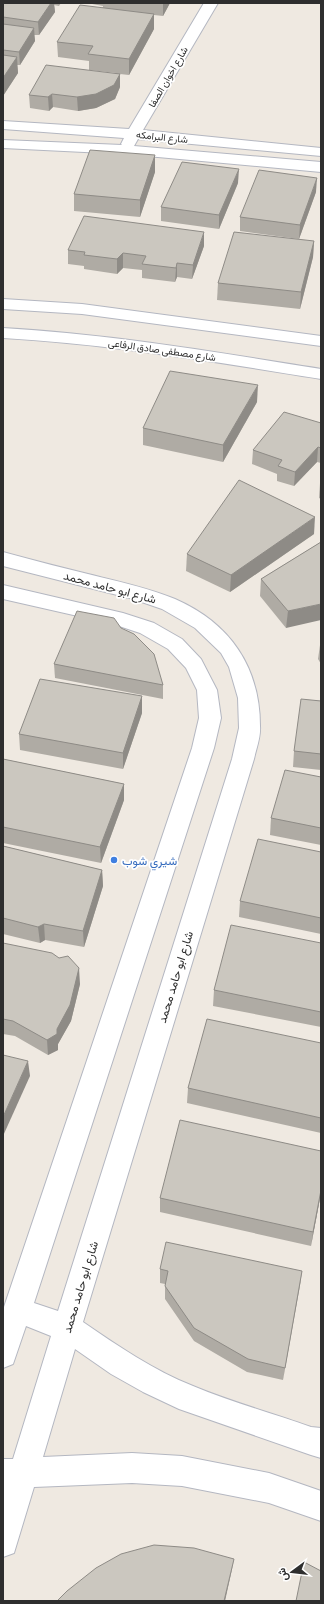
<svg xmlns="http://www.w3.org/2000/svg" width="324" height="1604" viewBox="0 0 324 1604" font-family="'PT Sans Narrow',Vazirmatn,sans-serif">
<rect width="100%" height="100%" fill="#efe9e1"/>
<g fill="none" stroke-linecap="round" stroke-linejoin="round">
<!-- street casing -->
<g stroke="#b4b7c1" stroke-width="2">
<g id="street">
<polygon points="204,3 218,3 143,130 321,148 321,156 138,139 134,146 321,162 321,172 125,154 3,148 3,140 122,145 121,144 124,138 3,129 3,121 129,129"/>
<path d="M3 552C35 561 68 569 100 577 125 583 151 589 175 599 230 623 260 667 260 726 261 737 256 749 254 759L83 1322C118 1346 153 1370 193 1386 231 1402 272 1413 311 1427L321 1428V1458L311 1455 179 1409 143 1392 111 1374 75 1349 43 1457 132 1453 182 1456 269 1473 321 1491V1521L269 1503 182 1486 132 1483 34 1487 14 1553 3 1557 4 1489H3V1459H13L51 1336 26 1326 13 1364 3 1368V1310L192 748 199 718 197 690 186 668 168 649 140 633 113 624 3 599V585L123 613 154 623 182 639 201 659 217 690 221 718 214 748 34 1303 58 1311 232 759 239 728 238 698 229 667 221 653 195 628 162 609 133 599 3 566Z"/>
</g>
</g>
<!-- secondary casing -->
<g stroke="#b4b7c1" stroke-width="2">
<g id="secondary">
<polygon points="3,299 82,304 321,336 321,346 82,314 3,309"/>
<path d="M3 328C110 334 215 352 321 369V379C215 362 110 344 3 338Z"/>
</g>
</g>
<!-- street -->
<use href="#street" fill="#fff" fill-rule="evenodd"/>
<!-- secondary -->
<use href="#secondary" fill="#fff" fill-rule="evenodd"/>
</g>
<!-- wall -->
<g fill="#afaba4">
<polygon points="3,3 61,3 59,6 54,5 55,12 39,35 34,35 35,41 20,65 17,65 18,73 3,96"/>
<polygon points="92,3 170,3 163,16 154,15 154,29 129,75 120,74 120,87 115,99 96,108 78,111 53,107 49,111 30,108 29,95 116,73 89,70 89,61 58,57 57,42 103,7 103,6 92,4"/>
<polygon points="155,155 155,172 140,217 74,211 74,194"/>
<polygon points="238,183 219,229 161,221 161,207"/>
<polygon points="316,192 299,239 240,231 240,217"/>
<polygon points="314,241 313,257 300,309 217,300 218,283"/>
<polygon points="204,246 192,279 177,277 175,282 142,278 142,270 123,268 117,274 84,269 84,266 68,264 68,250"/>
<polygon points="257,402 223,462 143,445 143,428"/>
<polygon points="321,423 321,463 317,462 294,486 277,481 277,474 252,464 253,450"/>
<polygon points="321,482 321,499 319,498 320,483"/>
<polygon points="314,534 230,592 186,571 187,554"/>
<polygon points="321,542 286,628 260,596 261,579"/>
<polygon points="121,628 163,685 163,699 55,678 54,664"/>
<polygon points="321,644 321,664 318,659 320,645"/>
<polygon points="142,696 142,713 123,769 20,750 19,734"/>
<polygon points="321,701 321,770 293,767 294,751"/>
<polygon points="3,759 124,784 124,800 101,863 3,843"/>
<polygon points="321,777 321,845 270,835 271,818"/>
<polygon points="3,846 102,870 103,886 84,947 45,940 40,943 3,934"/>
<polygon points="321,852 321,934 239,917 240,901"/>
<polygon points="3,943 80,984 71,1021 58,1044 58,1050 48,1055 15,1036 3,1034"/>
<polygon points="321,943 321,1027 213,1006 214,990"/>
<polygon points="321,1043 321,1133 187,1103 188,1088"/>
<polygon points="321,1151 321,1193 311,1246 160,1212 160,1198"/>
<polygon points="160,1269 302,1271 283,1380 247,1372 194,1341 165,1299 165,1284 160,1283"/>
</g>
<!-- shaded-wall -->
<g fill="#8e8b86">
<polygon points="51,3 54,3 55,12 39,35 38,22"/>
<polygon points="163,3 170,3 163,16"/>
<polygon points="154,14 154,29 129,75 129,59"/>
<polygon points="34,28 35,41 20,65 19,52"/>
<polygon points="17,57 18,73 3,96 3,78"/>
<polygon points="120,74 120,87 115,99 96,108 78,111 77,97"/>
<polygon points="52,94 53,107 49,111 48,97"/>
<polygon points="155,155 155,172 140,217 140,200"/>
<polygon points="239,169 238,183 219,229 219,215"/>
<polygon points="317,178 316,192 299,239 300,225"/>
<polygon points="204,232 204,246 192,279 193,265"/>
<polygon points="314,241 313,257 300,309 301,292"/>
<polygon points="123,253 123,268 117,274 117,259"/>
<polygon points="177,263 177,277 175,282 176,268"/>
<polygon points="258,385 257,402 223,462 223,445"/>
<polygon points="318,447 317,462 294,486 295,472"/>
<polygon points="315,517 314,534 230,592 231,575"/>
<polygon points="321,604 321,620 286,628 288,611"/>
<polygon points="142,696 142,713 123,769 123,753"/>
<polygon points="124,784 124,800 101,863 100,847"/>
<polygon points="102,870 103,886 84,947 83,931"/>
<polygon points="44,924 45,940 40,943 38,927"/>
<polygon points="79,968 80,984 71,1021 58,1044 58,1050 48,1055 47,1040 57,1029"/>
<polygon points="28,1061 30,1076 3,1136 3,1117"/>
<polygon points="321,1190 321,1193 311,1246 313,1232"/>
<polygon points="302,1271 300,1285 283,1380 285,1368"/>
<polygon points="234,1559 232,1569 225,1601 224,1601"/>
</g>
<!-- building -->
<g fill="#cbc7bf" stroke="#8e8b86">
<polygon points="3,3 51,3 38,22 3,17"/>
<polygon points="80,5 154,14 129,59 88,54 93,46 57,42"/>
<polygon points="3,24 34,28 19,52 3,50"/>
<polygon points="3,55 17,57 3,78"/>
<polygon points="46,65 120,74 114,85 96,94 77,97 52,94 48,97 29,95"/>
<polygon points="90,150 155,155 140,200 74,194"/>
<polygon points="182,162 239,169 219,215 161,207"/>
<polygon points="259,170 317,178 300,225 240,217"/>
<polygon points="84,216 204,232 193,265 177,263 176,268 142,264 146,256 123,253 117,259 84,255 85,252 68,250"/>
<polygon points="234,232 314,241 301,292 218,283"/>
<polygon points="170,371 258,385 223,445 143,428"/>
<polygon points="284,412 321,423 321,448 318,447 295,472 278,466 282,460 253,450"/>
<polygon points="239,480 315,517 231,575 187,554"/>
<polygon points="321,542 321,604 288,611 261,579"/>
<polygon points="77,611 114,618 121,628 134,634 154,654 163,685 54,664"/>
<polygon points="40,679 142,696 123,753 19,734"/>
<polygon points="301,699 321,701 321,754 294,751"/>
<polygon points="3,759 124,784 100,847 3,827"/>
<polygon points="285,770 321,777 321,828 271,818"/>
<polygon points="258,839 321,852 321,918 240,901"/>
<polygon points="3,846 102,870 83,931 44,924 38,927 3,918"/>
<polygon points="231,925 321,943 321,1012 214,990"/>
<polygon points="3,943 52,953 59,958 68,956 79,968 70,1005 57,1029 57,1034 47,1040 13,1021 3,1019"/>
<polygon points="207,1019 321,1043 321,1118 188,1088"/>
<polygon points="3,1055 28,1061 3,1117"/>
<polygon points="180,1120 321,1151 321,1190 313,1232 160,1198"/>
<polygon points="166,1242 302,1271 285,1368 248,1359 194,1328 165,1286 168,1271 160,1269"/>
<polygon points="154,1545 194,1548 234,1559 224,1601 57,1601 67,1591 96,1568 121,1554"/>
<polygon points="304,1562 321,1571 321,1601 296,1601"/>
</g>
<!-- markers -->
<circle fill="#3f7fe0" stroke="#fff" stroke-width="1.5" cx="114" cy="860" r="4"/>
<g text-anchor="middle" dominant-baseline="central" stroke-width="3.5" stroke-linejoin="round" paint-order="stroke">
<!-- far-street labels -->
<g font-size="10" fill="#2e2e2e" stroke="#fff">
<text transform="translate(168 77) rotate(-60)">شارع اخوان الصفا</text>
<text transform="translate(162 137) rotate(6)">شارع البرامكه</text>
<text transform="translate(162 350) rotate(8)">شارع مصطفى صادق الرفاعى</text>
</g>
<!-- street labels -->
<g font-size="12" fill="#2e2e2e" stroke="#fff">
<text transform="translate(110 587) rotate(15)">شارع ابو حامد محمد</text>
<text transform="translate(175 977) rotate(-73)">شارع ابو حامد محمد</text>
<text transform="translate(80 1287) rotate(-73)">شارع ابو حامد محمد</text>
</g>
<!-- shop labels -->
<g font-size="12" fill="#366cbe" stroke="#fff" text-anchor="start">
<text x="122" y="860">شيري شوب</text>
</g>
</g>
<!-- border -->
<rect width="324" height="1604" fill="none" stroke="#2e2e2e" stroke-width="8"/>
<!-- north arrow -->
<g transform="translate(292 1572) rotate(255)" stroke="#ffffff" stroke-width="3" paint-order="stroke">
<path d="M0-3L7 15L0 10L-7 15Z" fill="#2e2e2e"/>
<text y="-6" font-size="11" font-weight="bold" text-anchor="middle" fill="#2e2e2e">ش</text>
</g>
</svg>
